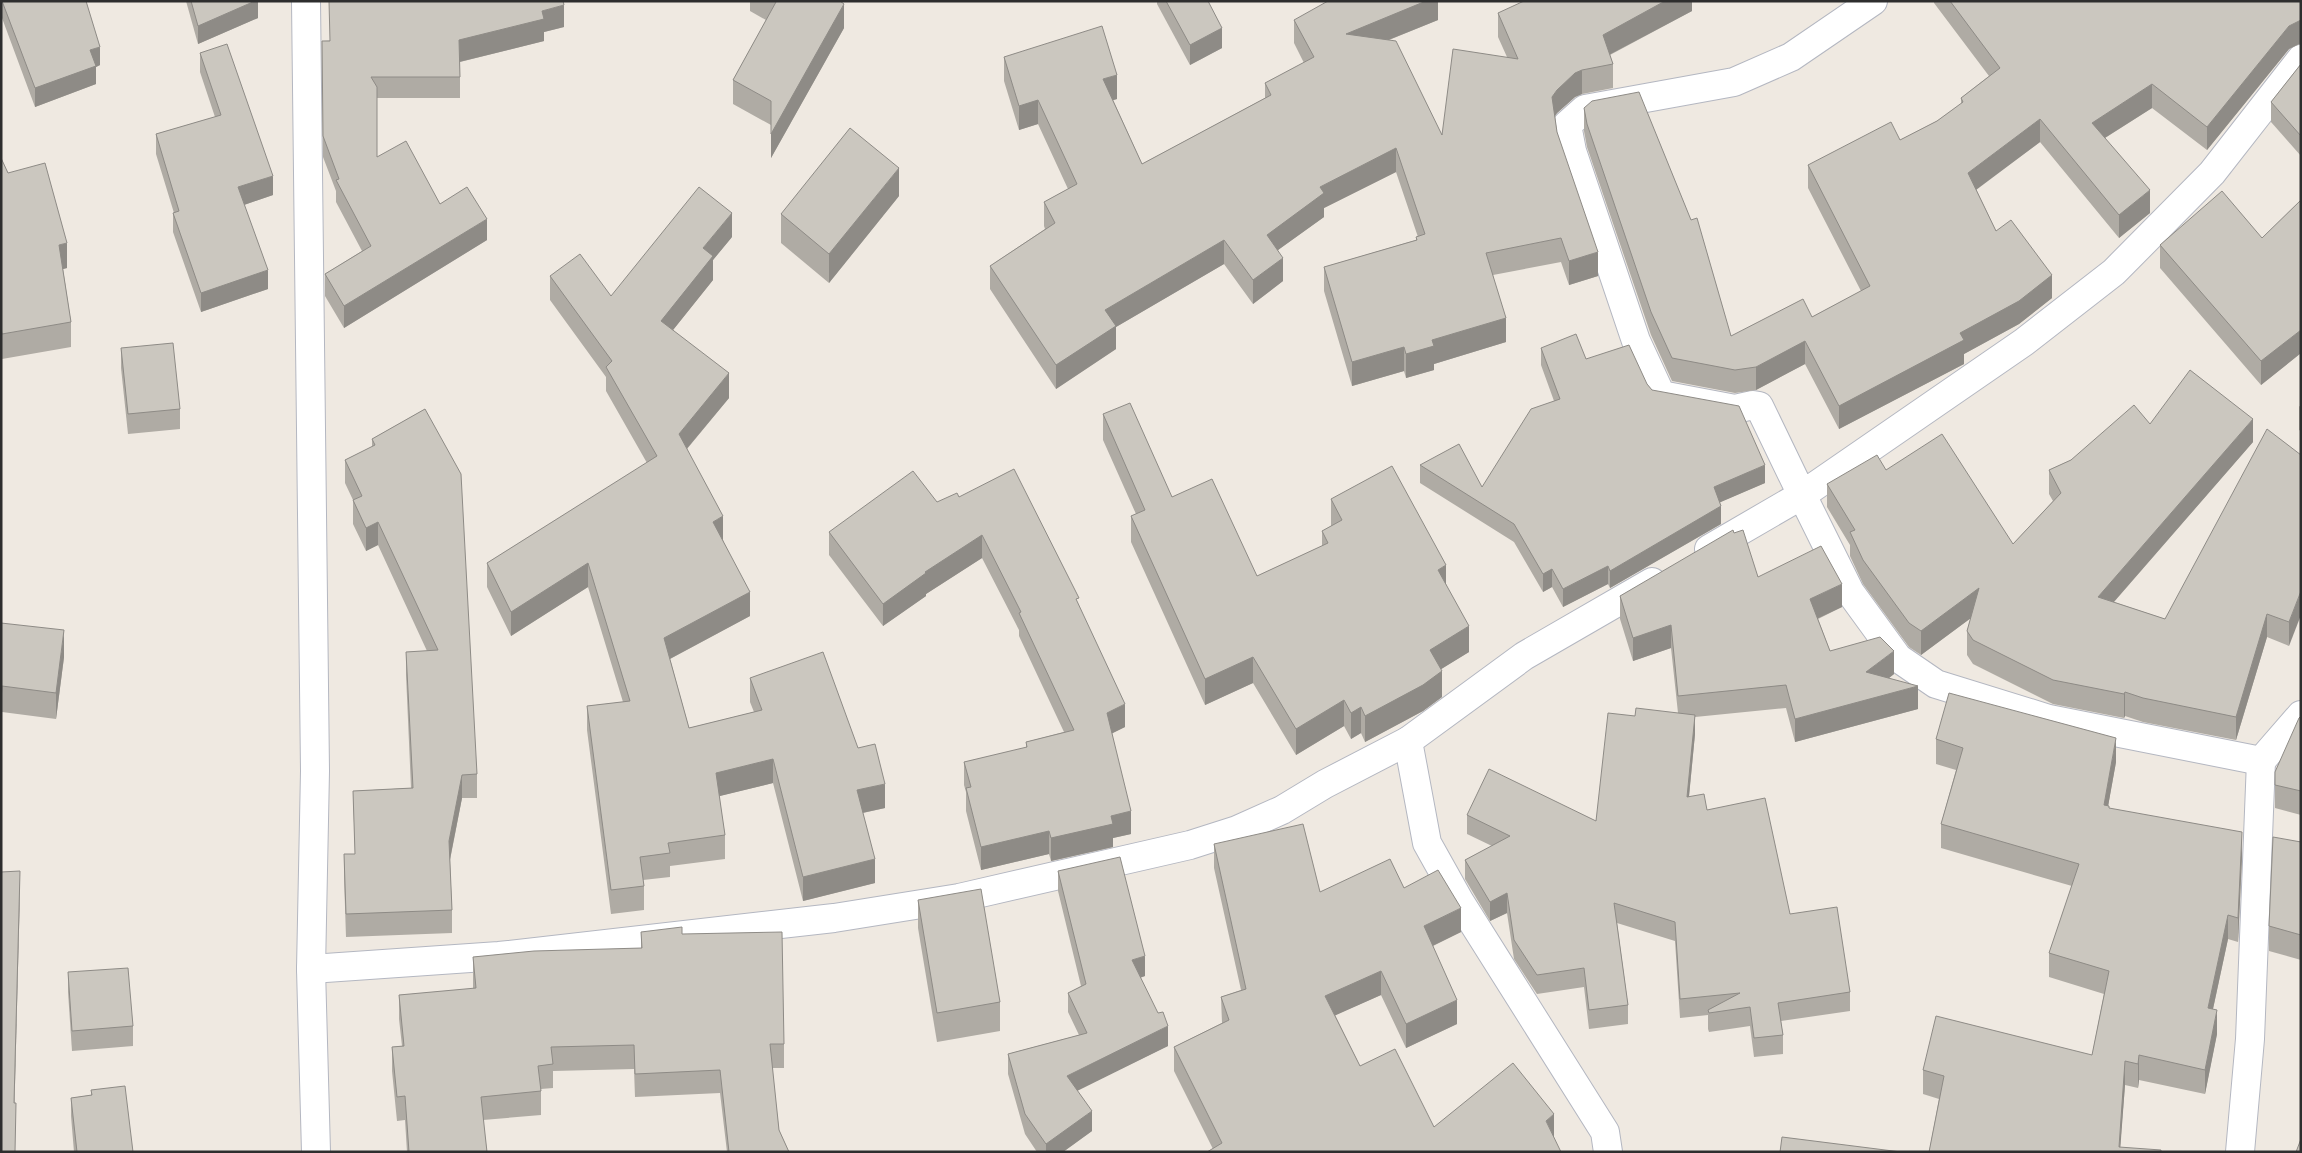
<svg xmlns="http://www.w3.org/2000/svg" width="2302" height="1153" viewBox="0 0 2302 1153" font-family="'Source Sans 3',sans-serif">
<rect width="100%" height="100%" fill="#efe9e1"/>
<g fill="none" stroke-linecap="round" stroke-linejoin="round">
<!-- minor casing -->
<g stroke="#b4b7c1" stroke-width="30">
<g id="minor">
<polyline points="306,1 315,771 311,969 316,1152"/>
<polyline points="1873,1 1791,57 1734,82 1585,109 1567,125 1572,151 1636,341 1661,395 1735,409 1753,405 1759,406 1802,495 2024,342 2114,272 2212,173 2301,59"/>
<polyline points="1709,549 1802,495 1850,592 1898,658 1936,684 2049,719 2261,761 2301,715"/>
<polyline points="311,969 499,956 834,918 959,898 1190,845 1237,830 1282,810 1325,784 1408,741"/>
<polyline points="1608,1152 1605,1132 1460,902 1427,843 1408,741 1524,656 1652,582"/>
<polyline points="2240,1152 2250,1039 2261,761"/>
</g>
</g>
<!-- minor -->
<use href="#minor" stroke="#fff" stroke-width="28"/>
</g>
<!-- wall -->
<g fill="#afaba4">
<polygon points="2,1 100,65 96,67 96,84 35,107 2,18"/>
<polygon points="186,1 258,1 258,18 198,44"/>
<polygon points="750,1 840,1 844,28 771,158 771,125 733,104 733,80 766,20 750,11"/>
<polygon points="1157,1 1208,1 1222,48 1190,65 1157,4"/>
<polygon points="1438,1 1438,20 1389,40 1442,135 1507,57 1498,37 1498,13 1692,1 1692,11 1610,55 1613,64 1613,88 1582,94 1575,97 1557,113 1555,116 1557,132 1598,276 1569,285 1561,262 1493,275 1506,342 1434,364 1434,370 1406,378 1404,371 1352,386 1324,291 1324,267 1416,240 1416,237 1418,237 1396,172 1324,208 1324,217 1278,250 1283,281 1253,304 1224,264 1116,327 1116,349 1056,389 990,289 990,266 1045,229 1044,226 1044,202 1068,189 1038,124 1019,130 1004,81 1004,57 1117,99 1113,100 1142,164 1265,98 1265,83 1304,63 1294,43 1294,20"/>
<polygon points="1934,1 2301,1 2300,44 2289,49 2207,150 2152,108 2105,138 2150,213 2119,238 2040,142 1976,189 1996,231 2052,298 2019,324 1964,354 1964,364 1839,429 1805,364 1756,390 1735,393 1672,381 1651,335 1587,147 1584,131 1584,108 1731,336 1812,317 1861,291 1808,188 1808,165 1900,140 1937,121 1961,104 1961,98 1989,76 1934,3"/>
<polygon points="564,27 544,32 544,41 460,62 460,98 377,98 377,157 440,204 487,240 344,328 325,296 325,274 362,251 336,202 336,191 323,157 322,41"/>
<polygon points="200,53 273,195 244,205 268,289 201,312 173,232 173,213 174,213 156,154 156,134 215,117 200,72"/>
<polygon points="2301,64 2301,156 2271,122 2271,102"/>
<polygon points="1,158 8,173 67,268 63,269 71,322 71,347 2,359 1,354"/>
<polygon points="899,196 829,283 781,243 781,214"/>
<polygon points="2301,200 2301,353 2261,385 2160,268 2160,245 2262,238"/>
<polygon points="732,237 713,260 713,280 673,330 729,398 687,449 723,540 750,616 670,659 689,728 754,712 750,702 750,678 858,748 885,808 863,813 875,883 803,901 773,783 719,796 725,835 725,859 670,866 670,877 643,880 644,886 644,910 611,914 587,730 587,706 623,702 588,587 511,636 487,587 487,563 647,463 606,391 606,377 550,300 550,276 611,296"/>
<polygon points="121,348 180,409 180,429 128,434 121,368"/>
<polygon points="1541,348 1586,359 1647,384 1652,390 1765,483 1720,502 1721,524 1610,588 1608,584 1563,607 1552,587 1543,592 1514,542 1420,483 1420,465 1482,487 1554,401 1541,365"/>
<polygon points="2299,406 2301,407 2301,431 2299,430"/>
<polygon points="425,409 477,774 477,798 462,798 450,860 452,910 452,933 346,937 344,877 344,854 355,854 353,791 411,788 406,675 406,652 427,651 378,545 366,551 353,524 353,500 345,483 345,460 372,447 372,439"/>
<polygon points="1103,414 1172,497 1257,576 1322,546 1322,531 1331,526 1331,499 1446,584 1469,652 1441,669 1442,697 1423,711 1365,742 1361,733 1351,739 1344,726 1296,755 1253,683 1205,705 1131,542 1131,516 1136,514 1103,440"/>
<polygon points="2150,424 2253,442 2114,602 2165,619 2301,455 2289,646 2267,637 2236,740 2143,722 2125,716 2124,718 2053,704 1973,664 1967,655 1967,631 1971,618 1921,655 1909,647 1863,584 1850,556 1850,545 1827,507 1827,484 1886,470 2013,544 2053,501 2049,494 2049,470"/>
<polygon points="959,497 1079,606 1125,727 1112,733 1131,834 1113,838 1113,847 1051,861 1049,854 981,870 966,811 966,792 964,785 964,762 1026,748 1026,742 1064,732 1019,636 1019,630 982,558 926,594 926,596 883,626 829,555 829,532"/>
<polygon points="1734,533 1758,577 1842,607 1818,619 1830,651 1894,674 1889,678 1918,709 1795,742 1786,708 1695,717 1695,734 1689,797 1707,810 1790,914 1850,992 1850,1011 1781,1021 1783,1035 1783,1054 1754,1057 1750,1026 1709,1032 1708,1029 1708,1015 1680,1018 1675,941 1617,923 1628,1005 1628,1024 1589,1029 1584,987 1537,994 1514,959 1507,913 1490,921 1465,879 1465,860 1492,846 1467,834 1467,815 1596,821 1635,716 1678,713 1671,648 1633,661 1620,619 1620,596"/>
<polygon points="1,623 64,657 56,719 2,712 1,726"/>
<polygon points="2301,716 2301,815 2275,808 2275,785"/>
<polygon points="1936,739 2116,762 2108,806 2109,808 2242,857 2238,942 2228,939 2213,1009 2217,1034 2205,1094 2139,1080 2138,1088 2125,1085 2120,1147 1929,1152 1939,1099 1923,1094 1923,1070 2092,1055 2104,994 2049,977 2049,953 2072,886 1941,848 1941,824 1956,770 1936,764"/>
<polygon points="2301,842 2301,960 2269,951 2269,926"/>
<polygon points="1214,844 1320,892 1404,888 1461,932 1433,946 1457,1024 1406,1048 1381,995 1335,1015 1360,1066 1434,1127 1554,1137 1213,1149 1174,1071 1174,1047 1222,1023 1221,997 1241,990 1214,868"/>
<polygon points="1058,871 1145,976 1140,978 1168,1046 1077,1090 1092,1131 1063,1152 1037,1152 1025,1134 1008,1074 1008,1054 1079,1035 1068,1012 1068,993 1081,986 1058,891"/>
<polygon points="918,900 1000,1002 1000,1031 937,1042 918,928"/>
<polygon points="641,932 682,934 784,1044 784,1068 772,1068 779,1130 789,1152 727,1152 720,1093 635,1097 634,1069 553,1071 553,1088 541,1089 541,1115 483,1120 487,1152 407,1152 405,1120 397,1121 392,1071 392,1047 402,1046 399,1019 399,995 473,989 473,957 641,948"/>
<polygon points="68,972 133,1026 133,1046 72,1051 68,992"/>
<polygon points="91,1090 133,1152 74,1152 71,1116 71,1098 91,1095"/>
</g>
<!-- shaded-wall -->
<g fill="#8e8b86">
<polygon points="255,1 258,1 258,18 198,44 198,26"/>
<polygon points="1425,1 1438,1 1438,20 1346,57 1346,34"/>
<polygon points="1665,1 1692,1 1692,11 1603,58 1603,35"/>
<polygon points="844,4 844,28 771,158 771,134"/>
<polygon points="564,5 564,27 544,32 544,41 459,62 459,40 542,11"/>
<polygon points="2301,20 2301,43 2289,49 2207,150 2207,127 2289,26"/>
<polygon points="1222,28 1222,48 1190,65 1190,45"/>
<polygon points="100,47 100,65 96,67 96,84 35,107 35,88 90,50"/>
<polygon points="1582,70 1582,94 1575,97 1557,113 1552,120 1552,97 1557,90 1575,73"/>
<polygon points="1117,75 1117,99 1103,103 1103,79"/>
<polygon points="2152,84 2152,108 2092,146 2092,123"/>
<polygon points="1038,100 1038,124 1019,130 1019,106"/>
<polygon points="2040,119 2040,142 1968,196 1968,173"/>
<polygon points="1396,148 1396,172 1324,208 1324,217 1267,258 1267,235 1320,187"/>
<polygon points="899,168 899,196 829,283 829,254"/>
<polygon points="273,176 273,195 238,207 238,187"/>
<polygon points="2150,190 2150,213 2119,238 2119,215"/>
<polygon points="732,213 732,237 713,260 713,280 661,345 661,321 703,248"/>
<polygon points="487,219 487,240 344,328 344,306"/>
<polygon points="1224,240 1224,264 1116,327 1116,349 1056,389 1056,365 1105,310"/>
<polygon points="67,243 67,268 59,270 59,245"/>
<polygon points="1598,252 1598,276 1569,285 1569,261"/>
<polygon points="1283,258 1283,281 1253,304 1253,280"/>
<polygon points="268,270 268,289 201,312 201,293"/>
<polygon points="2052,275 2052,298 2019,324 1964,354 1964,364 1839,429 1839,406 1960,333"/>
<polygon points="1506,318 1506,342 1434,364 1434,370 1406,378 1406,354 1432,340"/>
<polygon points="2301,330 2301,353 2261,385 2261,361"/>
<polygon points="1805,341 1805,364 1756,390 1756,367"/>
<polygon points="1404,347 1404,371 1352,386 1352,362"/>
<polygon points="729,373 729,398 679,458 679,434"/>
<polygon points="2253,419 2253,442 2098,620 2098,597"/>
<polygon points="1765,465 1765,483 1714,505 1714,487"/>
<polygon points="1721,506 1721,524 1610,588 1610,571"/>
<polygon points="723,516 723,540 713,546 713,522"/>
<polygon points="378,522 378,545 366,551 366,528"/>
<polygon points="982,535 982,558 926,594 926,596 883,626 883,604 925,572"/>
<polygon points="588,563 588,587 511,636 511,612"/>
<polygon points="1446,565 1446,591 1438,570"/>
<polygon points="1608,566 1608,584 1563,607 1563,589"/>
<polygon points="1552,569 1552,587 1543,592 1543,574"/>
<polygon points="1842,584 1842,607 1810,622 1810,599"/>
<polygon points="1979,588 1979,612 1921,655 1921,631"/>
<polygon points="2301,591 2301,615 2289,646 2289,622"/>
<polygon points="750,592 750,616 664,662 664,638"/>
<polygon points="2267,614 2267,637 2236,740 2236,717"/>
<polygon points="1671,625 1671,648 1633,661 1633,638"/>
<polygon points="1469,626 1469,652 1430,676 1430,650"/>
<polygon points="64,630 64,657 56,719 56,693"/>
<polygon points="1894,651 1894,674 1866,696 1866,672"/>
<polygon points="1253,657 1253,683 1205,705 1205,679"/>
<polygon points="1442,671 1442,697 1423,711 1365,742 1365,716"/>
<polygon points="2,686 2,712 1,726 1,700"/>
<polygon points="1918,686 1918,709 1795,742 1795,719"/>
<polygon points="2125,692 2125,716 2124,718 2124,694"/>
<polygon points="1344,700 1344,726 1296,755 1296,729"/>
<polygon points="1125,704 1125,727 1107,736 1107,713"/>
<polygon points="1361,707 1361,733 1351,739 1351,713"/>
<polygon points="1695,715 1695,734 1687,816 1687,797"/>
<polygon points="2116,738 2116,762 2104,829 2104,805"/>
<polygon points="773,759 773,783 716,797 716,773"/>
<polygon points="462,775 462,798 449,864 449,841"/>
<polygon points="885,784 885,808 857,814 857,790"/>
<polygon points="1131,811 1131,834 1113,838 1113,847 1051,861 1051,838 1111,816"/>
<polygon points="1049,831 1049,854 981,870 981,847"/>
<polygon points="2242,832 2242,857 2238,942 2238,918"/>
<polygon points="875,859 875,883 803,901 803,877"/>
<polygon points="20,871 20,891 14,1123 14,1103"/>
<polygon points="1507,893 1507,913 1490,921 1490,902"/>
<polygon points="1461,908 1461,932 1424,950 1424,926"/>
<polygon points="2228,915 2228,939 2208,1032 2208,1008"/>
<polygon points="1145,956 1145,976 1132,980 1132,960"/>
<polygon points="1381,971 1381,995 1325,1020 1325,996"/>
<polygon points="1457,1000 1457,1024 1406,1048 1406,1024"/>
<polygon points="2217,1010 2217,1034 2205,1094 2205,1070"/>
<polygon points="1168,1026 1168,1046 1067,1096 1067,1076"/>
<polygon points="2139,1055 2139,1080 2138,1088 2138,1064"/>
<polygon points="2125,1061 2125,1085 2120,1152 2119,1152"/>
<polygon points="1092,1111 1092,1131 1063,1152 1046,1152 1046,1144"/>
<polygon points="1554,1114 1554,1138 1546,1121"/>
</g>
<!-- building -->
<g fill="#cbc7bf" stroke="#8e8b86">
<polygon points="2,1 86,1 100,47 90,50 96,66 35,88"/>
<polygon points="191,1 255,1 198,26"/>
<polygon points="329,1 563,1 564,5 542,11 544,19 459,40 460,77 371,77 377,87 377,157 406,141 440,204 467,187 487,219 344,306 325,274 371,246 336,180 339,179 323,136 322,41 330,41"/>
<polygon points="775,1 840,1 844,4 771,134 771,101 733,80 776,2"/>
<polygon points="1166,1 1208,1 1222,28 1190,45"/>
<polygon points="1328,1 1426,1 1346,34 1396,41 1442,135 1453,49 1518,59 1498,13 1524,1 1665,1 1603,35 1613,64 1582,70 1575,73 1557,90 1552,97 1557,132 1598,252 1569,261 1561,238 1486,253 1506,318 1432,340 1434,346 1406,354 1404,347 1352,362 1324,267 1417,240 1416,237 1425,234 1396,148 1320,187 1324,193 1267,235 1283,258 1253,280 1224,240 1105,310 1116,326 1056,365 990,266 1055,223 1044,202 1077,184 1038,100 1019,106 1004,57 1102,26 1117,75 1103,79 1142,164 1271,95 1265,83 1314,57 1294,20"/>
<polygon points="1950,1 2301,1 2301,20 2289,26 2207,127 2152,84 2092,123 2150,190 2119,215 2040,119 1968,173 1996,231 2011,220 2052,275 2019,301 1960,333 1964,340 1839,406 1805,341 1756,367 1735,370 1672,358 1651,312 1587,124 1584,108 1592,101 1639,92 1691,220 1697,218 1731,336 1803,299 1812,317 1870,286 1808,165 1891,122 1900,140 1937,121 1963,102 1961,98 2000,68"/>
<polygon points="227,44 273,176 238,187 268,270 201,293 173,213 179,211 156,134 221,115 200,53"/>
<polygon points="2301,64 2301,136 2271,102"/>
<polygon points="850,128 899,168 829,254 781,214"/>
<polygon points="1,158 8,173 45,163 67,243 59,245 71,322 2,334 1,328"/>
<polygon points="699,187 732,213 703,248 713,256 661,321 729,373 679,434 723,516 713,522 750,592 664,638 689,728 762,710 750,678 823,652 858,748 875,744 885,784 857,790 875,859 803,877 773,759 716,773 725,835 668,843 670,853 640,857 644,886 611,890 587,706 630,701 588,563 511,612 487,563 657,456 606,367 612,361 550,276 580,254 611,296"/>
<polygon points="2222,191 2262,238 2301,200 2301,330 2261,361 2160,245"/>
<polygon points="1576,334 1586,359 1629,345 1647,384 1652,390 1739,406 1765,465 1714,487 1721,506 1610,571 1608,566 1563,589 1552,569 1543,574 1514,524 1420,465 1459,444 1482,487 1531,409 1560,399 1541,348"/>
<polygon points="173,343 180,409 128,414 121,348"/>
<polygon points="2190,370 2253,419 2098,597 2165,619 2267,429 2301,455 2301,591 2289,622 2267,614 2236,717 2143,698 2125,692 2124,694 2053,680 1973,640 1967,631 1979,588 1921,631 1909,623 1863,560 1850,532 1855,530 1827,484 1877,455 1886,470 1942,434 2013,544 2061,493 2049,470 2071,460 2134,405 2150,424"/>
<polygon points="1130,403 1172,497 1212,479 1257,576 1328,543 1322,531 1342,520 1331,499 1392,466 1446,565 1438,570 1469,626 1430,650 1442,671 1423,685 1365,716 1361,707 1351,713 1344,700 1296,729 1253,657 1205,679 1131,516 1145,510 1103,414"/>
<polygon points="425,409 461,474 477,774 462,775 449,841 452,910 346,914 344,854 355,854 353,791 413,788 406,652 438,650 378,522 366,528 353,500 362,496 345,460 375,445 372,439"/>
<polygon points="1014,469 1079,598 1076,599 1125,704 1107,713 1131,811 1111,816 1113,824 1051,838 1049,831 981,847 966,788 971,787 964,762 1027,747 1026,742 1074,730 1019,613 1021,612 982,535 925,572 926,573 883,604 829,532 913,471 937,502 957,493 959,497"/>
<polygon points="1733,530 1734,533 1743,530 1758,577 1821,546 1842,584 1810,599 1830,651 1880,637 1894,651 1866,672 1918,686 1795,719 1786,685 1678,696 1671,625 1633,638 1620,596"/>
<polygon points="1,623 64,630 56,693 2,686 1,700"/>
<polygon points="1949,693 2116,738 2104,805 2109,806 2109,808 2242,832 2238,918 2228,915 2208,1008 2217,1010 2205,1070 2139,1055 2138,1064 2125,1061 2119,1147 2161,1150 2161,1152 1929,1152 1944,1076 1923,1070 1936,1016 2092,1055 2109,971 2049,953 2079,864 1941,824 1963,748 1936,739"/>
<polygon points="1636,708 1695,715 1687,797 1704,794 1707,810 1765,798 1790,914 1837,907 1850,992 1778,1003 1783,1035 1754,1038 1750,1007 1709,1013 1708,1010 1740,993 1680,999 1675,922 1614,903 1628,1005 1589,1010 1584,968 1537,975 1514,940 1507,893 1490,902 1465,860 1510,836 1467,815 1489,769 1596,821 1608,713 1635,716"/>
<polygon points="2301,716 2301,791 2275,785 2275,772 2299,718"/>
<polygon points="1303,824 1320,892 1390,859 1404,888 1438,870 1461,908 1424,926 1457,1000 1406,1024 1381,971 1325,996 1360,1066 1395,1049 1434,1127 1513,1063 1554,1114 1546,1121 1561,1152 1207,1152 1222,1143 1174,1047 1229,1020 1221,997 1246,989 1214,844"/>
<polygon points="2273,837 2301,842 2301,935 2269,926"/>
<polygon points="1120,857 1145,956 1132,960 1158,1013 1163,1012 1168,1026 1067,1076 1092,1111 1046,1144 1025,1114 1008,1054 1087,1033 1068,993 1086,984 1058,871"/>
<polygon points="20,871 14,1103 16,1103 15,1152 1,1152 1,872"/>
<polygon points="981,889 1000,1002 937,1013 918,900"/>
<polygon points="682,927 682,934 782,932 784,1044 770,1044 779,1130 789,1152 729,1152 720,1070 635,1074 634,1045 551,1047 553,1064 538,1066 541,1091 481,1097 487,1152 409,1152 405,1096 397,1097 392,1047 404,1046 399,995 476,988 473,957 534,951 642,948 641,932"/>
<polygon points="128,968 133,1026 72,1031 68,972"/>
<polygon points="125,1086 133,1152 77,1152 71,1098 92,1095 91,1090"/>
<polygon points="1782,1137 1901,1152 1780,1152"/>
<polygon points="2301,1139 2301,1152 2296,1152"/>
</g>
<!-- border -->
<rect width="2302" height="1153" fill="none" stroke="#2e2e2e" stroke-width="5"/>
</svg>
